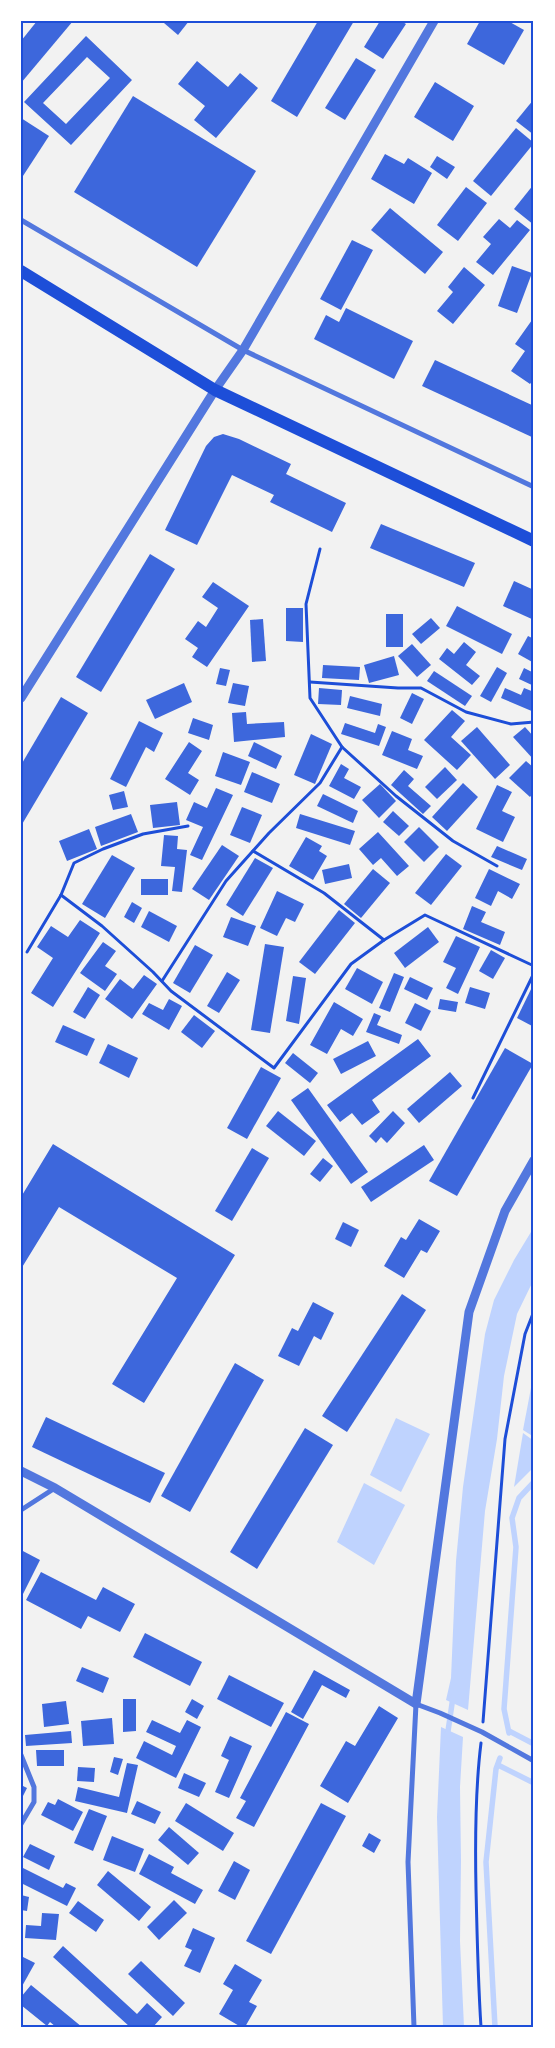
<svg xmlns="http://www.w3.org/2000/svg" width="555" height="2048" viewBox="0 0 555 2048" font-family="'IBM Plex Sans',sans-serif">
<rect width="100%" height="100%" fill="#f2f2f2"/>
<!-- water -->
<g fill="#bfd3fe">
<polygon points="534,1227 534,1279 517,1314 504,1376 497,1439 485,1511 468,1710 446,1700 451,1678 456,1561 463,1487 485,1334 494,1300 514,1260"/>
<polygon points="534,1372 534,1437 523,1430"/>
<polygon points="396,1418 430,1434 401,1492 370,1475"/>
<polygon points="523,1433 534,1441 534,1467 514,1487"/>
<polygon points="364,1483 405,1505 374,1565 337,1542"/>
<polygon points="441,1727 463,1737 460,1787 461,1861 460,1941 464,2027 443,2027 437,1817"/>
</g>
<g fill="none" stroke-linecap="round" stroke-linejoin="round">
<!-- stream -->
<g stroke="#bfd3fe" stroke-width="5.5">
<polyline points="509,1731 534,1744"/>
<polyline points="509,1733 504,1709 516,1547 512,1518 519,1498 534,1482"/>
<polyline points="447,1738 453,1697"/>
<polyline points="498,1765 534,1783"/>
<polyline points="495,2027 486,1862 496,1769 500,1758"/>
</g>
</g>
<!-- building -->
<g fill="#3d67dc" fill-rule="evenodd">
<polygon points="37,21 73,21 21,83 21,41"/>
<polygon points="166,21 189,21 178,35 164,23"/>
<polygon points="318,21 354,21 297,117 271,101"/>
<polygon points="380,21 401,21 406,24 383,59 364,47"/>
<polygon points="480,21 508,21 524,30 504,65 467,44"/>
<path d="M86 36 132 80 71 145 24 102ZM87 57 110 78 66 124 43 103Z"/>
<polygon points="356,58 376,70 345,120 325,108"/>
<polygon points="197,61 228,87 240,73 258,88 216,138 194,120 205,106 178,84"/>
<polygon points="435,82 474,106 453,141 414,117"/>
<polygon points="133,96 256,171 197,267 74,192"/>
<polygon points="534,99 534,135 516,121"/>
<polygon points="21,118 49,136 21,179"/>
<polygon points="516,128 534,143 491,196 473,181"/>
<polygon points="385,154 404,164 408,158 432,173 414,204 371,179"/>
<polygon points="437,156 455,167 447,179 430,167"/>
<polygon points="534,184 534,225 514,209"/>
<polygon points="466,187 487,203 458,241 437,225"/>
<polygon points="390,208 443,252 425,274 371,230"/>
<polygon points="499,219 510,228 517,220 530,230 493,275 476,262 491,244 483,237"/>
<polygon points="352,240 373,250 341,310 320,299"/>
<polygon points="512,266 532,273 517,313 498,306"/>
<polygon points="464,267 485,285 453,324 437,311 453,292 448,287"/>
<polygon points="346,308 413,341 394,379 314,339 326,315 339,322"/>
<polygon points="532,320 534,322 534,379 530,384 511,371 525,351 515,344"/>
<polygon points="435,360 534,406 534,438 422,386"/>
<polygon points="223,434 239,439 291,464 286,474 346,503 332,532 270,502 274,495 232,475 197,545 165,530 206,446 214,437"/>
<polygon points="381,524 475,563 464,587 370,548"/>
<polygon points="150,554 175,569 101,692 76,677"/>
<polygon points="514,581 534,590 534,620 503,606"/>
<polygon points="213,582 249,606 207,667 192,657 198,648 185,639 198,621 206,627 218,608 202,597"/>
<polygon points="457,606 512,634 502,654 446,626"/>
<polygon points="286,608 303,608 303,642 286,641"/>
<rect x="386" y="614" width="17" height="33"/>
<polygon points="431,618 440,628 421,644 412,634"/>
<polygon points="263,619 266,661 252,662 250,620"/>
<polygon points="528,636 534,639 534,663 518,654"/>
<polygon points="464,642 476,652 466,665 480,676 472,685 439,659 447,648 454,654"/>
<polygon points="412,644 431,665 417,677 398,656"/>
<polygon points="394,656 399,675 369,683 364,665"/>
<polygon points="323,665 360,667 359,680 322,678"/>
<polygon points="497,667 507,673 491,702 480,696"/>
<polygon points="220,668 230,670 226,686 216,684"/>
<polygon points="524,668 534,673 534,686 519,679"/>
<polygon points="434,671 472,696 465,706 427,681"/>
<polygon points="184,683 192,702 155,719 146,700"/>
<polygon points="233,683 249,686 245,706 228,703"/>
<polygon points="319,688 342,690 341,705 318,704"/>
<polygon points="505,688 521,695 524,688 534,692 534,712 501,698"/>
<polygon points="412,693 424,699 412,724 400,718"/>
<polygon points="350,696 382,704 380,716 347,708"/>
<polygon points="61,697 88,713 21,826 21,765"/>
<polygon points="452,710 465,721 451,737 471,755 457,770 424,740"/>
<polygon points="246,712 247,724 284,722 285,737 234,742 232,713"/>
<polygon points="193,718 213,725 209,740 188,733"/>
<polygon points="139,721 163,733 154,752 146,747 126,787 110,779"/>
<polygon points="345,723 375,733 378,724 386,727 379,746 341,734"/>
<polygon points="477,727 510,765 495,779 461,741"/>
<polygon points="525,727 534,737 534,760 513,737"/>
<polygon points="392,731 412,739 408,750 423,756 417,769 382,755"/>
<polygon points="311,734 332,744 315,784 294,775"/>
<polygon points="189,742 202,751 188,773 199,780 190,795 165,779"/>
<polygon points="254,742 282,756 276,769 248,756"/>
<polygon points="223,752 250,762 241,785 215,776"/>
<polygon points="526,761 534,768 534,792 530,797 509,778"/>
<polygon points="341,764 349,769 344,778 361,787 354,799 329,786"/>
<polygon points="445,767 457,780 437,799 425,787"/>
<polygon points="404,770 414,779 408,786 431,806 423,814 391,785"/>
<polygon points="252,772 280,784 272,803 244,792"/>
<polygon points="463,783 478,797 447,831 432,817"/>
<polygon points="380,784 396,801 379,818 362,800"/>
<polygon points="497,785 512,792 502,811 515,817 503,842 476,829"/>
<polygon points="216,788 233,795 202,860 190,855 203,827 186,820 194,802 207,808"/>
<polygon points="124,791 128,807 113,810 109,795"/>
<polygon points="323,794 358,811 353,823 317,806"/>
<polygon points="177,802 180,825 153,828 150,805"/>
<polygon points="242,807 262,815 250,843 230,835"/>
<polygon points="393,811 409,826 399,836 383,822"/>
<polygon points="131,814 138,832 101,846 95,827"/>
<polygon points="300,814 355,831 350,845 296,828"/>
<polygon points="419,827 439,847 424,862 404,842"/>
<polygon points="89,829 97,849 67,861 59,841"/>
<polygon points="378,832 409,866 397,876 381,858 373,865 359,849"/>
<polygon points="164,835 178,836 177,849 187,850 182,892 172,891 175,867 161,866"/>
<polygon points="306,837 322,846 319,851 327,856 313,880 289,866"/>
<polygon points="222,845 239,856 209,900 192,889"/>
<polygon points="497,846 527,859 522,870 491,857"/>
<polygon points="446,854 462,866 431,905 415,893"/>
<polygon points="112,855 135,868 105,918 82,904"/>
<polygon points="255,858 273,868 243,916 226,905"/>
<polygon points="349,864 352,878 325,884 322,870"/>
<polygon points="373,869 390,883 361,918 344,904"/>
<polygon points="489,869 520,884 512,899 498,891 491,906 475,898"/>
<rect x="141" y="879" width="27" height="16"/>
<polygon points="277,891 304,904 295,922 286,918 277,936 260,928"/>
<polygon points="132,902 142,908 134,923 124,917"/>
<polygon points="472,906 486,912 481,922 505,932 500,945 463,929"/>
<polygon points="339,910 355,923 315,974 299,962"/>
<polygon points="149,911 177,926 169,942 141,927"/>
<polygon points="231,917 256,926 248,946 223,937"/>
<polygon points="80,920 100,933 53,1007 31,993 53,958 37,947 51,926 68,937"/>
<polygon points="428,927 439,942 405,968 394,953"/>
<polygon points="456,936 480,947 458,994 446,988 456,968 443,962"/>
<polygon points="103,942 116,951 105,966 117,974 105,991 80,973"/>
<polygon points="265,944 284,947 270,1033 251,1030"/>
<polygon points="195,945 213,955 190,993 173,983"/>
<polygon points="491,950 505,958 493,979 479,971"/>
<polygon points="357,968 383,982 372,1004 345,989"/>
<polygon points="227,972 240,980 219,1013 207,1006"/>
<polygon points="394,973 404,977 390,1012 379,1008"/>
<polygon points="144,975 157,984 132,1019 105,999 120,979 133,989"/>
<polygon points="293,976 306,978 299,1024 286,1021"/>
<polygon points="410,977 433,988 427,1000 404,989"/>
<polygon points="534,983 534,1027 517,1018"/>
<polygon points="88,987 100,995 85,1019 73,1012"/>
<polygon points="470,987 490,993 485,1009 465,1003"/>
<polygon points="169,999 182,1006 169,1030 142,1014 149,1003 163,1010"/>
<polygon points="440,999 458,1002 456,1012 438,1009"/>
<polygon points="334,1002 363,1019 353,1036 341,1029 327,1054 310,1045"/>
<polygon points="415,1003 431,1011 421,1031 405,1023"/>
<polygon points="374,1013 381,1016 377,1025 402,1035 399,1044 366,1032"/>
<polygon points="194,1015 215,1031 202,1048 181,1032"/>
<polygon points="63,1025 95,1039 87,1056 55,1042"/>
<polygon points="418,1039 431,1056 372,1100 380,1112 362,1125 352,1113 340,1122 327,1105"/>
<polygon points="368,1041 376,1056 341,1074 333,1059"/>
<polygon points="108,1044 138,1058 129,1078 99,1063"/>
<polygon points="505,1048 533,1064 457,1196 429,1181"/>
<polygon points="293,1053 318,1073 310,1083 285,1063"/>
<polygon points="261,1067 281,1078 247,1139 227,1128"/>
<polygon points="450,1072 462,1086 419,1123 407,1109"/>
<polygon points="308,1088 368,1172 351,1184 291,1100"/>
<polygon points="278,1111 316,1141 304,1156 266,1126"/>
<polygon points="393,1111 405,1123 387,1143 381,1137 376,1143 369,1136"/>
<polygon points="53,1144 235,1255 144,1403 112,1384 177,1278 59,1207 21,1269 21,1197"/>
<polygon points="424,1145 434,1160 371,1202 361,1187"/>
<polygon points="252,1148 269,1158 232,1221 215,1211"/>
<polygon points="323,1158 333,1166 320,1182 310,1174"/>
<polygon points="419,1219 440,1231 427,1253 421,1250 404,1278 384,1266 401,1237 406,1240"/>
<polygon points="343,1222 359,1230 351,1247 335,1239"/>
<polygon points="402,1294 426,1310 347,1432 322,1416"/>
<polygon points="313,1302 334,1313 321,1340 314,1336 299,1366 278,1356 292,1328 298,1331"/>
<polygon points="235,1363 264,1380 190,1512 161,1496"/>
<polygon points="46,1417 165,1473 150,1503 32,1447"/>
<polygon points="305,1428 333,1445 257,1569 230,1552"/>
<polygon points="21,1550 40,1560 21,1598"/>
<polygon points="41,1572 96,1600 103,1587 135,1604 120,1632 88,1616 81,1629 26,1600"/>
<polygon points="145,1633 202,1662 190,1686 133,1657"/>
<polygon points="82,1667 109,1678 103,1693 76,1681"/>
<polygon points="314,1670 350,1690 346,1698 322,1685 303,1719 291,1712"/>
<polygon points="229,1675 284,1703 271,1727 217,1699"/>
<polygon points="123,1699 136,1699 136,1731 123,1732"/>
<polygon points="192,1699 204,1706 197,1719 185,1712"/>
<polygon points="66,1701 69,1724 44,1727 42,1704"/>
<polygon points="379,1706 398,1718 348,1803 320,1786 346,1741 355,1746"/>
<polygon points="286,1712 309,1724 254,1827 236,1818 246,1801 240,1798"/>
<polygon points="112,1718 114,1744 83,1746 81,1721"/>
<polygon points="152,1720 180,1733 187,1720 201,1727 176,1778 136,1758 144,1741 172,1755 176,1746 146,1732"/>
<polygon points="71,1731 72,1743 26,1746 25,1735"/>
<polygon points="230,1736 252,1746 229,1798 215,1792 229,1760 221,1756"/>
<polygon points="36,1750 64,1750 64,1766 37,1766"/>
<polygon points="114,1757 123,1759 118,1775 110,1772"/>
<polygon points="127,1763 138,1765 127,1813 75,1801 78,1787 119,1797"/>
<polygon points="78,1767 95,1768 94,1782 77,1781"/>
<polygon points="184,1773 206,1783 199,1797 178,1788"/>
<polygon points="21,1785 27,1788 21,1800"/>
<polygon points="58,1799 83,1812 73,1831 41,1815 48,1802 55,1805"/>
<polygon points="137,1801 161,1812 155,1824 131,1814"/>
<polygon points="186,1803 234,1833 223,1851 175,1821"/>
<polygon points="321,1803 346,1816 271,1954 246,1941"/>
<polygon points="89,1809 107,1816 93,1851 74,1843"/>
<polygon points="169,1827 199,1853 188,1865 158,1840"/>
<polygon points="369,1833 381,1840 374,1853 362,1846"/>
<polygon points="112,1836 144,1849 135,1872 103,1860"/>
<polygon points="30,1844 55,1856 49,1870 23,1857"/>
<polygon points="149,1854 174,1867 171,1873 203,1890 195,1904 139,1874"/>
<polygon points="234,1861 250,1870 235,1900 218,1891"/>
<polygon points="21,1867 63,1888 66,1883 76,1888 67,1906 21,1883"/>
<polygon points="108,1871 151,1907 139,1921 97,1885"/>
<polygon points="21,1895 29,1897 27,1911 21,1910"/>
<polygon points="174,1900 187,1913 159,1940 147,1927"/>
<polygon points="78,1901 104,1920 96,1932 69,1913"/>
<polygon points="42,1913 59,1914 56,1940 25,1938 26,1925 41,1926"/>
<polygon points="193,1928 215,1938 200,1973 184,1966 192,1950 185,1947"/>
<polygon points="63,1946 137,2014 147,2003 162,2017 153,2027 130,2027 53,1957"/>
<polygon points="21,1956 35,1963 21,1988"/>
<polygon points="141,1961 185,2003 173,2016 128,1974"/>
<polygon points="235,1964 262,1980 249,2002 257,2006 245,2027 241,2027 219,2014 233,1990 223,1984"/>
<polygon points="31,1985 82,2027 56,2027 50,2022 47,2026 21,2005 21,1997"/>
</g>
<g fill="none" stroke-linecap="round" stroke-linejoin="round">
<!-- path -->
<g stroke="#1d4ed8" stroke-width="3">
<polyline points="320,549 306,604 310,698 342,747 396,796 453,841 497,866"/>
<polyline points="310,682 398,688 421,688 466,712 511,724 534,722"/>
<polyline points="253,851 324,893 384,940"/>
<polyline points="61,895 102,926 153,972 171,991 274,1068 351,964 384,940 425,915 534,966"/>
<polyline points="27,952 61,895 74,863 103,849 143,834 188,826"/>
<polyline points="162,981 226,881 269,833 320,783 342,747"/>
<polyline points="473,1098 534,973"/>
<polyline points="483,1722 505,1439 525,1334 534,1311"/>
<path d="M481 2027C478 1981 477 1935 476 1889 475 1840 475 1791 481 1743"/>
</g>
<!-- minor -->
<g stroke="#5277de" stroke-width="5">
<polyline points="21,220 243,350 534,487"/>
<polyline points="21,1510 55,1488"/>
<polyline points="21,1755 34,1787 34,1802 21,1824"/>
<polyline points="414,2027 408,1862 416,1704 440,1713 482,1732 534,1761"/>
</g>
<!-- tertiary -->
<g stroke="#5277de" stroke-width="9">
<polyline points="21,698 215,390 243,350 434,21"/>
<polyline points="21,1471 55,1488 416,1704 469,1312 505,1211 534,1160"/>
</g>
<!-- primary -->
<polyline stroke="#1d4ed8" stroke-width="12" points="21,271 215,390 534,541"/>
</g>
<!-- border -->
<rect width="555" height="2048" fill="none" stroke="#ffffff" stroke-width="45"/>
<rect x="22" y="22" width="510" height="2004" fill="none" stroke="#1d4ed8" stroke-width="2"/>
</svg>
